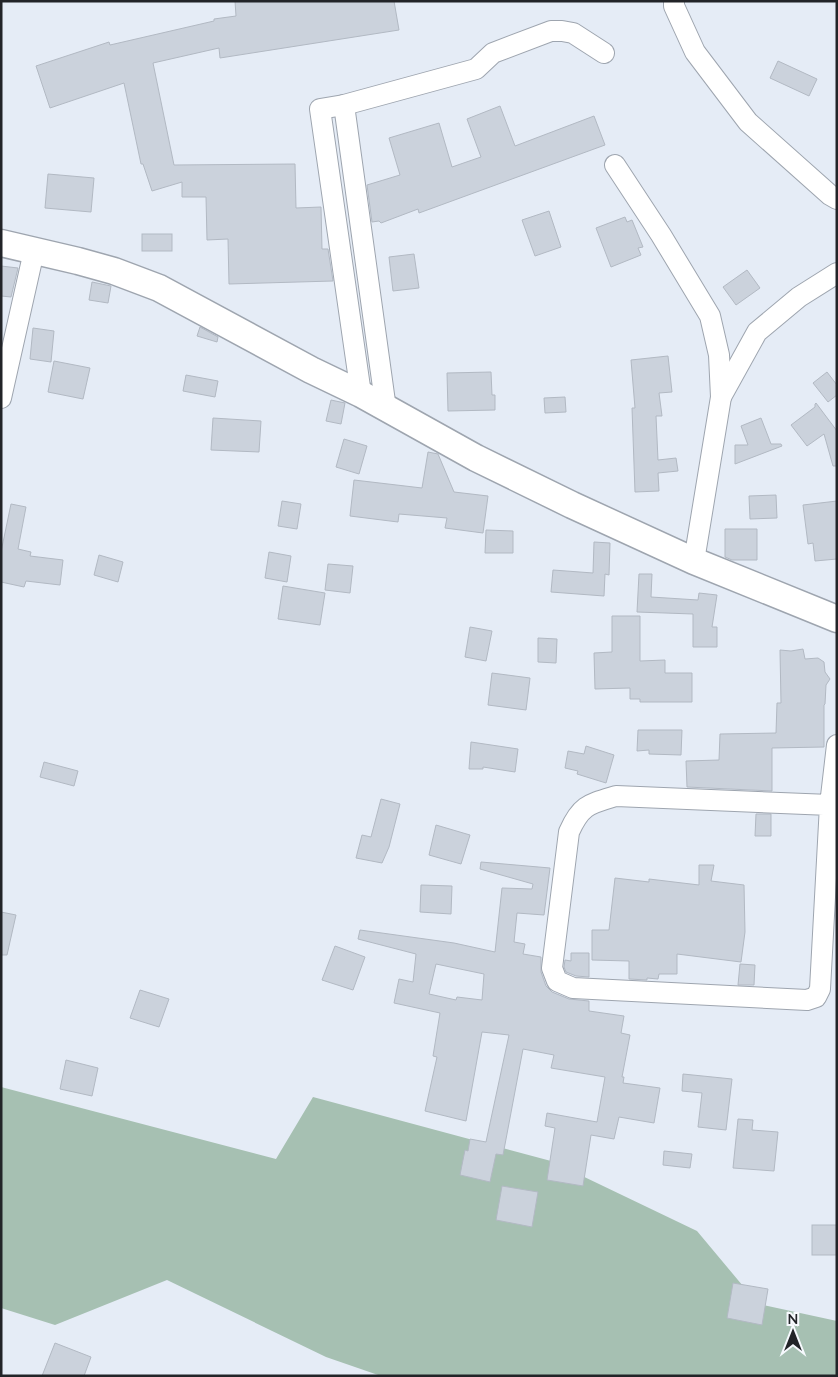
<svg xmlns="http://www.w3.org/2000/svg" width="838" height="1377" viewBox="0 0 838 1377" font-family="Lato,sans-serif">
<rect width="100%" height="100%" fill="#e5ecf6"/>
<!-- green -->
<polygon fill="#a6c0b2" points="1,1087 276,1159 313,1097 551,1161 697,1231 758,1304 837,1321 837,1376 381,1376 326,1357 167,1280 55,1325 1,1308"/>
<!-- building -->
<g fill="#cbd2dc" stroke="#b2b9c3" fill-rule="evenodd">
<polygon points="235,1 394,1 399,30 220,58 219,48 153,63 174,165 295,164 296,208 321,207 322,249 328,249 333,281 229,284 228,239 207,240 206,197 182,197 182,182 152,191 143,164 141,164 124,83 50,108 36,66 109,42 110,45 214,21 214,19 236,16"/>
<polygon points="778,61 817,79 809,96 770,78"/>
<polygon points="500,106 515,146 594,116 605,145 419,213 418,209 381,223 379,221 372,222 367,185 400,175 389,138 439,123 452,167 481,157 467,119"/>
<polygon points="48,174 94,178 91,212 45,208"/>
<polygon points="549,211 561,247 535,256 522,220"/>
<polygon points="625,217 627,222 632,220 643,247 638,248 641,255 611,267 596,228"/>
<rect x="142" y="234" width="30" height="17"/>
<polygon points="414,254 419,288 393,291 389,257"/>
<polygon points="1,266 18,268 11,297 1,296"/>
<polygon points="747,270 760,288 736,305 723,287"/>
<polygon points="92,282 111,286 108,303 89,300"/>
<polygon points="200,327 218,337 217,342 197,336"/>
<polygon points="33,328 54,331 51,362 30,359"/>
<polygon points="668,356 672,392 659,393 662,416 656,416 658,460 676,458 678,471 658,473 659,491 635,492 632,408 635,408 631,360"/>
<polygon points="54,361 90,368 83,399 48,392"/>
<polygon points="491,372 492,395 495,395 495,410 448,411 447,373"/>
<polygon points="827,372 837,385 837,395 828,402 813,383"/>
<polygon points="186,375 218,381 215,397 183,391"/>
<polygon points="565,397 566,412 545,413 544,398"/>
<polygon points="331,400 345,403 341,424 326,421"/>
<polygon points="816,403 837,431 837,466 833,466 824,434 807,446 791,425 815,407 815,404"/>
<polygon points="213,418 261,421 259,452 211,450"/>
<polygon points="761,418 771,444 781,444 782,446 735,464 735,445 748,445 741,426"/>
<polygon points="344,439 367,446 359,474 336,467"/>
<polygon points="428,452 438,454 454,492 488,496 483,533 445,528 447,518 399,514 398,522 350,516 354,480 422,488"/>
<polygon points="776,495 777,518 750,519 749,496"/>
<polygon points="282,501 301,504 297,529 278,526"/>
<polygon points="837,501 837,559 815,561 813,543 808,544 803,505"/>
<polygon points="11,504 26,507 18,549 31,552 30,556 63,560 60,585 26,581 24,587 1,582 1,552"/>
<polygon points="725,529 757,529 757,560 732,560 725,557"/>
<polygon points="486,530 513,531 513,553 485,553"/>
<polygon points="594,542 610,543 609,575 605,574 604,596 551,592 553,570 593,573"/>
<polygon points="269,552 291,556 287,582 265,578"/>
<polygon points="99,555 123,562 118,582 94,575"/>
<polygon points="328,564 353,566 350,593 325,590"/>
<polygon points="639,574 652,574 651,597 698,600 699,593 717,595 712,627 717,627 717,647 693,647 693,614 637,612"/>
<polygon points="283,586 325,593 320,625 278,619"/>
<polygon points="612,616 640,616 640,661 665,660 665,673 692,673 692,702 640,702 640,699 630,699 630,688 595,689 594,653 612,652"/>
<polygon points="470,627 492,631 486,661 465,657"/>
<polygon points="538,638 557,639 556,663 538,662"/>
<polygon points="803,649 805,659 818,658 824,662 825,672 830,679 826,685 825,704 824,705 824,747 772,748 772,791 687,787 686,761 719,760 720,734 776,733 777,703 781,703 780,650 791,651"/>
<polygon points="492,673 530,678 526,710 488,705"/>
<polygon points="638,730 682,730 681,755 649,754 649,750 637,751"/>
<polygon points="471,742 518,749 515,772 483,767 483,769 469,769"/>
<polygon points="586,746 614,755 606,783 577,774 578,771 565,768 568,751 584,754"/>
<polygon points="44,762 78,771 74,786 40,777"/>
<polygon points="381,799 400,804 389,847 382,863 356,858 362,835 371,837"/>
<polygon points="756,814 771,814 771,836 755,836"/>
<polygon points="436,825 470,835 461,864 429,855"/>
<path d="M481 862 550 868 544 915 517 913 514 942 525 944 523 954 541 957V972L546 986 552 992 569 999 589 1001V1011L624 1016 621 1033 630 1035 622 1077H624L623 1083 660 1088 654 1123 619 1117 614 1139 591 1135 583 1186 547 1180 555 1128 545 1126 547 1113 597 1122 605 1077 551 1068 554 1055 523 1049 503 1155 496 1154 490 1182 460 1175 465 1150 468 1151 470 1139 486 1142 509 1035 482 1032 466 1121 425 1111 437 1057 433 1056 440 1013 394 1003 399 979 413 982 416 954 358 939 360 930 454 943 495 952 502 888 532 889 533 884 480 869ZM436 964 484 974 482 1000 457 997 456 1000 429 994Z"/>
<polygon points="699,865 714,865 711,881 744,885 745,932 741,962 677,954 677,974 659,974 658,979 647,978 647,980 629,979 629,961 592,960 592,930 609,930 615,878 649,882 649,879 699,885"/>
<polygon points="421,885 452,886 451,914 420,912"/>
<polygon points="1,912 16,915 7,955 1,955"/>
<polygon points="335,946 365,957 353,990 322,980"/>
<polygon points="571,953 589,953 589,977 576,976 566,972 564,967 565,960 571,961"/>
<polygon points="740,964 755,965 754,985 738,985"/>
<polygon points="140,990 169,999 159,1027 130,1018"/>
<polygon points="66,1060 98,1068 92,1096 60,1089"/>
<polygon points="683,1074 732,1079 726,1130 698,1127 702,1093 682,1091"/>
<polygon points="738,1119 753,1120 752,1130 778,1132 774,1171 733,1168"/>
<polygon points="664,1151 692,1154 690,1168 663,1165"/>
<polygon points="502,1186 538,1192 532,1227 496,1220"/>
<rect x="812" y="1225" width="25" height="30"/>
<polygon points="733,1283 768,1289 762,1325 727,1318"/>
<polygon points="55,1343 91,1357 84,1376 42,1376"/>
</g>
<g fill="none" stroke-linecap="round" stroke-linejoin="round">
<!-- minor casing -->
<g stroke="#9ea5af" stroke-width="22">
<g id="minor">
<polyline points="674,1 674,6 695,52 748,122 830,195 837,199"/>
<polyline points="344,105 386,409"/>
<polyline points="615,165 661,235 710,316 719,355 721,397 694,561"/>
<polyline points="361,394 320,109 344,105 476,69 493,53 551,31 562,31 573,33 604,53"/>
<polyline points="721,397 757,332 799,297 837,273"/>
<polyline points="1,398 34,251"/>
<path d="M830 805 616 796C589 804 581 805 569 832L552 968 557 981 573 988 807 1000 816 997 820 989 830 805 837 745"/>
</g>
</g>
<!-- tertiary casing -->
<g stroke="#9ea5af" stroke-width="29">
<polyline id="tertiary" points="1,243 78,261 114,271 159,288 311,370 361,394 476,458 572,505 694,561 837,619"/>
</g>
<!-- minor -->
<use href="#minor" stroke="#fff" stroke-width="20"/>
<!-- tertiary -->
<use href="#tertiary" stroke="#fff" stroke-width="26"/>
</g>
<!-- border -->
<rect width="838" height="1377" fill="none" stroke="#222428" stroke-width="5"/>
<!-- north arrow -->
<g transform="translate(793 1332)" stroke="#f6f9fd" stroke-width="4" paint-order="stroke">
<path d="M0-4L9 19L0 12L-9 19Z" fill="#222428"/>
<text y="-8" font-size="14" font-weight="bold" text-anchor="middle" fill="#222428">N</text>
</g>
</svg>
